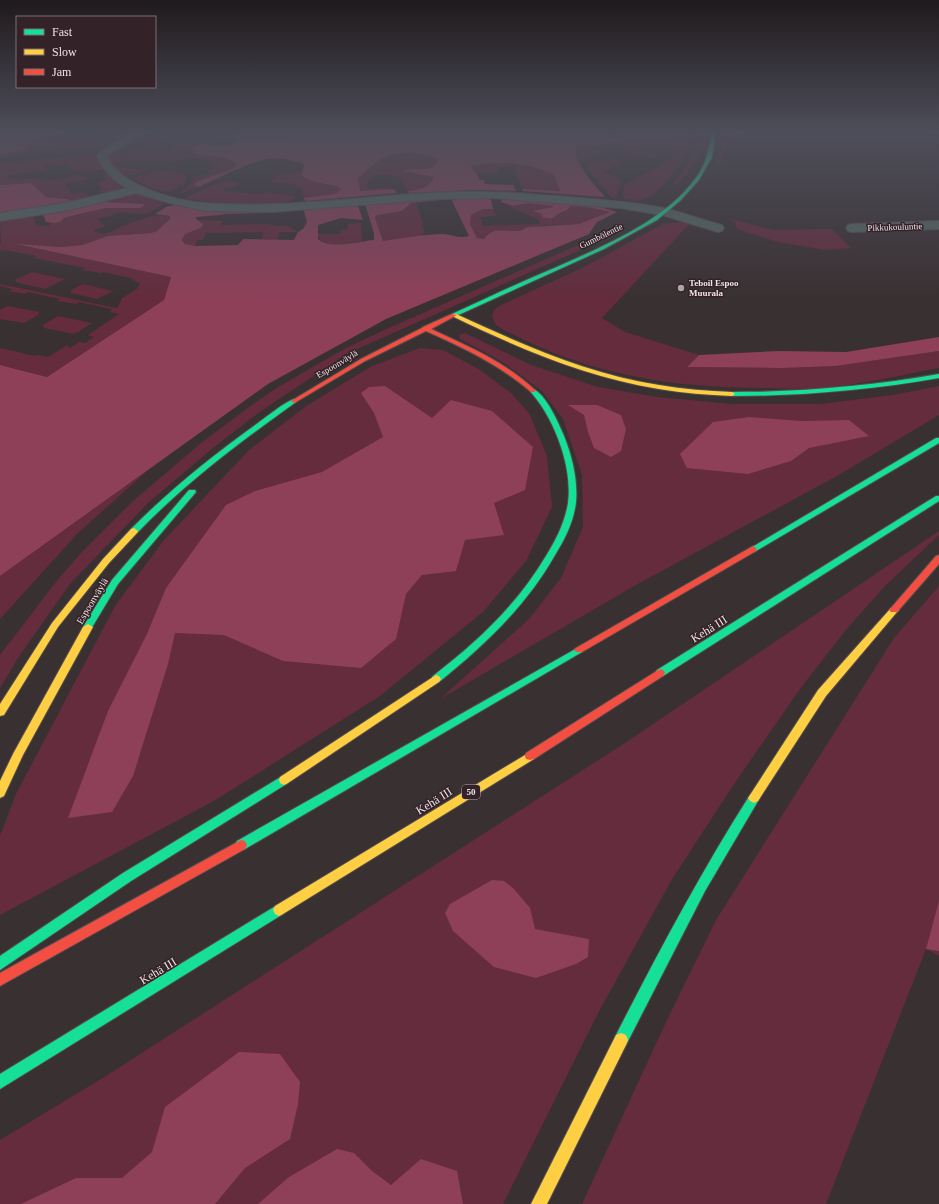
<svg xmlns="http://www.w3.org/2000/svg" width="939" height="1204" viewBox="0 0 939 1204" font-family="Georgia,serif">
<rect width="100%" height="100%" fill="#393032"/>
<!-- green -->
<g fill="#642c3d">
<polygon points="45,131 64,131 51,140 115,142 115,144 103,148 34,153 0,158 0,154 23,151"/>
<path d="M229 131H589L590 133H605V135H615L614 132H626V131H690C697 151 661 193 643 200 637 202 631 200 625 199L623 197 624 186C636 176 671 165 675 151L666 150 660 143H641V152L659 153 658 157 631 156 613 142 587 144 604 156 592 157 579 163 576 149V145L422 154 438 158C430 178 416 163 402 171L434 177C429 188 419 190 408 191L399 177 388 175H373L372 179 368 180 367 188H384V190L360 191 362 196 305 201 306 198H304L301 187H294L296 184 270 182C272 180 275 177 277 176 287 171 297 177 305 167L304 164 283 159H268L228 147 245 138 235 137 241 133Z"/>
<path d="M697 131H705L706 146 688 172 677 185 673 183C686 169 699 151 697 131Z"/>
<polygon points="722,131 743,131 727,146 721,160 723,164 716,163 723,146"/>
<path d="M143 139 230 145 227 146 201 144 192 150 196 154 219 157 229 159 236 163V168L195 185 199 187 178 195 189 185 194 177 210 173 207 170 214 167 208 165 212 163 194 157 175 162 147 161 132 162 131 160 124 161 118 165V167L130 169H152C126 178 124 179 106 157L129 141 131 142 116 153 126 154 135 148 145 149 142 151 163 153 174 150 169 149 176 143 158 141 148 148 141 147 146 142 141 140Z"/>
<polygon points="93,154 97,156 106,168 95,171 73,171 68,164 55,166 54,164 44,166 47,171 8,175 6,179 25,178 55,180 80,175 91,179 65,184 72,194 83,192 93,198 75,202 67,199 46,197 31,183 0,185 0,163"/>
<polygon points="603,159 616,159 622,162 603,172 612,175 621,181 616,199 611,197 586,167 589,163"/>
<path d="M493 162C514 164 535 165 554 175L560 191 522 189 513 166 499 167 498 173 477 174 471 168 473 165Z"/>
<path d="M162 170 183 174 187 177 184 185C180 186 176 189 172 191 160 194 144 185 134 179L135 177Z"/>
<path d="M108 173C114 176 119 184 125 188L104 194 101 193 99 190 102 189 97 182 107 180 102 174Z"/>
<path d="M227 181 240 183 234 187 225 188 224 191 259 194 267 192 275 193 294 196V199C279 208 206 202 187 199L186 197 212 185Z"/>
<path d="M128 194C140 194 150 197 162 202L163 204C157 209 148 215 139 214 133 214 129 212 123 213L121 212 112 214 114 215 97 219 105 226 93 231 102 234 110 232C126 225 153 211 170 216V219L157 231 151 233 108 236 82 245 62 247 20 245 171 277 164 300 47 377 0 365V348L35 356 38 355 48 357 67 345 70 348 79 342 85 343 94 337 88 335 119 314 110 312 112 309 79 302 76 304 58 301 60 299 28 292 25 294 9 291 12 289 0 286V284L117 308 122 298 138 288 140 283 132 280 134 279 103 272 100 273 83 270 85 268 34 258 36 256 6 250 0 251V243H1L0 220 32 215 37 226H49L50 223H55L63 218 85 214 95 210 106 208H126L141 203C124 204 107 202 90 204Z"/>
<polygon points="416,202 423,224 421,226 423,227 425,233 421,234 421,236 383,241 375,218 377,215 402,211 411,203"/>
<path d="M528 203 554 206C548 210 541 208 534 212 547 215 561 219 570 206L588 207 611 212 579 224 543 225 516 231H495L490 232 484 239 477 238 470 224 471 215 483 209H493L496 216 480 217 483 226 539 224 540 222 537 219 506 205 516 206Z"/>
<polygon points="726,218 774,230 832,229 851,248 825,250 778,242 737,229 735,222"/>
<polygon points="198,220 222,221 221,225 267,224 278,226 288,226 298,232 280,232 277,240 262,239 263,232 206,233 203,240 197,240 195,246 185,244 182,240 185,234 201,228 203,224"/>
<path d="M680 222H691L602 318 625 332 699 355 687 367 783 368 836 366 939 351V368C896 376 851 387 807 389 792 389 777 388 762 388 668 388 587 374 504 330L496 325 492 317 494 310 501 305 582 268 663 224Z"/>
<path d="M361 223 362 241C351 242 320 251 318 234H340L341 230H347L348 224Z"/>
<polygon points="603,234 607,235 601,240 587,247 348,353 261,411 213,448 148,503 70,584 18,658 0,688 0,655 55,583 81,553 133,501 201,443 249,407 278,387 346,348 391,327"/>
<polygon points="32,272 65,279 45,289 15,282 16,279"/>
<polygon points="83,284 113,291 97,299 71,293 71,290"/>
<polygon points="8,306 39,312 38,315 24,323 0,319 0,310"/>
<polygon points="58,316 92,323 78,332 73,334 44,328 43,325"/>
<polygon points="465,333 531,365 598,387 657,397 733,404 820,404 893,395 939,386 939,415 837,476 636,585 440,699 529,619 561,578 583,527 582,475 563,419 542,391 501,361 460,339 459,335"/>
<polygon points="420,348 443,350 477,368 511,393 529,413 547,456 552,507 526,561 484,611 380,696 214,801 0,915 0,836 16,794 115,606 164,540 249,450 306,406 372,366"/>
<polygon points="147,471 78,533 0,619 0,576"/>
<polygon points="939,531 939,535 884,587 845,631 800,689 734,784 671,881 597,1015 503,1204 0,1204 0,1140 101,1079 625,743"/>
<polygon points="939,586 939,956 926,949 826,1204 582,1204 666,1022 716,920 894,638"/>
</g>
<!-- forest -->
<g fill="#8e4059">
<polygon points="0,131 45,131 23,151 0,154"/>
<path d="M351 131H549L589 136 618 137 666 133 675 137 613 142C601 149 589 144 576 145 573 165 594 183 605 197H603L523 191 522 189 560 191 554 175C529 162 500 161 473 165L471 168 477 174 479 180H484L485 184 513 185 516 191 472 190 409 193 408 191C419 190 429 188 434 177L402 171C415 164 430 177 438 159 422 152 399 150 383 158 374 162 366 172 358 178L360 191 394 189 397 193 305 201 304 198 335 194 341 190 337 186 311 181 302 176 304 164C293 160 280 157 268 159 246 163 219 178 199 187L194 185 198 181 235 168 236 163C224 155 210 157 196 154L192 149 201 144 227 146 246 138 282 139 309 134H347Z"/>
<polygon points="31,183 46,197 67,199 75,202 0,215 0,185"/>
<path d="M486 197 491 200 493 209H483L471 215 470 224 477 238 484 239C492 226 504 232 517 231 522 231 524 228 529 227L579 224 610 212 588 207 570 206C567 211 565 211 560 213 551 218 554 220 542 217V214L532 211 553 207V206L528 203 513 206 501 202 503 198 588 203 617 212 597 222 589 234 386 319 268 384 0 576V365L47 377 164 300 171 277 16 244 62 247 82 245 108 236 151 233 157 231 170 219V216L155 214 166 207 175 205 270 212 268 213 225 214 220 215 196 217V219L203 224 201 228 185 234 182 240 185 244 195 246 238 245 243 239 294 240 298 232 303 229 307 222 304 211 306 209 353 204 358 206 363 220 341 218 318 225V239C330 250 359 241 374 240V233L365 204 443 198 440 200 411 203 402 211 377 215 375 218 383 241C403 238 424 234 444 234 453 235 460 239 469 236L452 201 456 199Z"/>
<polygon points="104,202 144,204 143,207 138,208 106,208 63,218 62,221 55,223 46,222 43,213"/>
<polygon points="939,337 939,351 836,366 783,368 687,367 699,355 778,351 846,352"/>
<polygon points="385,386 432,418 451,400 492,411 533,447 525,490 494,503 504,535 465,540 456,571 422,575 406,594 396,639 361,668 283,661 224,635 175,633 168,664 133,776 112,812 68,818 108,711 147,634 166,588 226,505 255,491 322,472 383,437 374,413 361,393 369,387"/>
<polygon points="568,405 597,405 621,415 626,429 621,451 611,457 594,448 588,432 584,415"/>
<polygon points="749,417 801,421 849,420 869,436 809,448 791,461 748,474 687,468 680,454 713,422"/>
<polygon points="492,880 504,881 514,889 530,908 535,929 589,939 588,957 576,964 536,978 494,967 453,931 445,913 450,904"/>
<polygon points="939,901 939,951 926,949"/>
<polygon points="239,1052 280,1054 300,1082 298,1104 290,1139 245,1168 215,1204 21,1204 76,1178 122,1178 152,1152 165,1107"/>
<polygon points="337,1149 354,1153 372,1171 391,1185 421,1159 457,1171 463,1204 258,1204 289,1177"/>
</g>
<g fill="none" stroke-linecap="round" stroke-linejoin="round">
<!-- street casing -->
<g stroke="#554d4f" stroke-width="2">
<g id="street">
<path d="M133 131H145L107 156C120 187 177 201 207 203 303 210 398 189 493 192 514 192 536 195 557 196 593 199 629 201 664 208 684 213 703 220 722 225L724 228 722 231 718 232 662 215 620 208 493 198 440 199 272 212 206 211 169 203 136 193 70 210 0 221V213L70 202 127 188C114 181 102 170 97 156L100 152Z"/>
<polygon points="939,221 939,229 852,232 848,231 846,228 848,225 852,224"/>
</g>
</g>
<!-- fast casing -->
<g stroke="#554d4f" stroke-width="2">
<g id="fast">
<path d="M712 131H716L712 157 699 180 680 201 657 220 604 249 456 316H452V314C485 299 518 283 552 269 599 248 664 222 695 179 706 165 709 149 712 131Z"/>
<polygon points="933,131 939,131 939,133 934,132"/>
<path d="M939 374V378C870 390 802 396 732 396L729 394 732 392C802 392 870 386 939 374Z"/>
<path d="M533 389C546 394 559 424 564 436 572 456 578 480 576 502 574 521 565 539 555 555 526 606 485 645 439 682H433L431 679 433 676C477 642 517 605 546 556 556 540 565 522 568 503 572 473 560 436 544 410 540 403 535 397 530 391Z"/>
<path d="M294 399 297 401 296 402C240 442 185 483 137 533H131L130 531 131 529C170 490 213 455 258 423 268 416 283 403 294 399Z"/>
<polygon points="936,438 939,438 939,443 756,551 753,552 749,549"/>
<polygon points="189,490 195,490 196,492 118,584 91,629 85,629 83,627 112,580"/>
<polygon points="936,496 939,496 939,501 663,676 657,676 655,673 657,670"/>
<polygon points="579,647 582,648 584,650 582,652 245,849 241,850 237,849 235,845 237,841"/>
<polygon points="284,775 288,777 289,780 288,783 131,881 0,970 0,956 123,873"/>
<path d="M754 793 758 795 760 798 758 801 705 891 626 1045 621 1047 616 1045 614 1040 616 1035C658 953 701 872 750 795Z"/>
<polygon points="279,904 283,906 285,910 283,914 0,1089 0,1074"/>
</g>
</g>
<!-- slow casing -->
<g stroke="#554d4f" stroke-width="2">
<g id="slow">
<path d="M452 314H456C521 344 588 374 659 385 683 389 708 391 732 392L735 394 732 396C708 395 683 393 659 389 586 377 518 348 452 316Z"/>
<polygon points="134,528 138,531 137,533 109,563 58,627 4,715 0,716 0,704 52,623 103,559 131,529"/>
<polygon points="894,607 897,608 899,610 897,612 826,696 758,801 754,803 750,801 748,798 750,795 818,690 891,608"/>
<polygon points="88,624 93,627 23,755 4,796 0,798 0,781 13,754 83,627"/>
<polygon points="436,675 439,676 441,679 439,682 288,783 284,785 280,783 279,780 280,777"/>
<polygon points="530,752 534,753 535,756 534,759 283,914 279,916 275,914 273,910 275,906"/>
<polygon points="621,1033 626,1035 628,1040 626,1045 547,1204 531,1204 616,1035"/>
</g>
</g>
<!-- jam casing -->
<g stroke="#554d4f" stroke-width="2">
<g id="jam">
<path d="M452 314 457 315 431 329C468 346 505 362 535 390V392H531C500 365 464 348 426 331L365 361 296 402 294 403 291 401 361 359 422 328 423 327Z"/>
<polygon points="753,546 757,549 756,551 582,652 576,652 574,650 576,648"/>
<polygon points="939,555 939,564 897,612 891,612 889,610 891,608 936,556"/>
<polygon points="660,669 663,670 665,673 663,676 534,759 530,760 526,759 525,756 526,753"/>
<polygon points="241,840 245,841 247,845 245,849 0,986 0,973"/>
</g>
</g>
<!-- street -->
<use href="#street" fill="#546762" fill-rule="evenodd"/>
<!-- fast -->
<use href="#fast" fill="#16e098" fill-rule="evenodd"/>
<!-- slow -->
<use href="#slow" fill="#ffcf43" fill-rule="evenodd"/>
<!-- jam -->
<use href="#jam" fill="#f24e42" fill-rule="evenodd"/>
</g>
<!-- sky -->
<linearGradient id="sky" x2="0" y2="1"><stop stop-color="#1f1a1c"/><stop offset="0.44" stop-color="#4e4e5a"/><stop offset="1" stop-color="#4e4e5a" stop-opacity="0"/></linearGradient>
<rect width="939" height="300" fill="url(#sky)"/>
<!-- markers -->
<circle fill="#afa4a6" stroke="#332227" stroke-width="1.5" cx="681" cy="288" r="4"/>
<g text-anchor="middle" dominant-baseline="central" stroke-width="3" stroke-linejoin="round" paint-order="stroke">
<!-- far-street labels -->
<g font-size="9" fill="#eee3e5" stroke="#332227">
<text transform="translate(895 227) rotate(-2)">Pikkukouluntie</text>
<text transform="translate(601 236) rotate(-26)">Gumbölentie</text>
<text transform="translate(337 364) rotate(-31)">Espoonväylä</text>
</g>
<!-- far-poi labels -->
<g font-size="9" font-weight="bold" fill="#eee3e5" stroke="#332227" text-anchor="start">
<text x="689" y="283">Teboil Espoo<tspan x="689" dy="10">Muurala</tspan></text>
</g>
<!-- shield labels -->
<rect fill="#332227" stroke="#b6a9ac" stroke-width="1" x="462" y="785" width="18" height="14" rx="3"/>
<g font-size="9" font-weight="bold" fill="#eee3e5">
<text x="471" y="792">50</text>
</g>
<!-- street labels -->
<g font-size="10" fill="#eee3e5" stroke="#332227">
<text transform="translate(92 601) rotate(-59)">Espoonväylä</text>
</g>
<!-- near-street labels -->
<g font-size="12" fill="#eee3e5" stroke="#332227">
<text transform="translate(709 629) rotate(-32)">Kehä III</text>
<text transform="translate(434 801) rotate(-32)">Kehä III</text>
<text transform="translate(158 971) rotate(-31)">Kehä III</text>
</g>
</g>
<!-- legend -->
<rect x="16" y="16" width="140" height="72" fill="#332227" stroke="#7e6f73"/>
<rect x="24" y="29" width="20" height="6" fill="#16e098" stroke="#7e6f73"/>
<text x="52" y="36" font-size="12" fill="#eee3e5">Fast</text>
<rect x="24" y="49" width="20" height="6" fill="#ffcf43" stroke="#7e6f73"/>
<text x="52" y="56" font-size="12" fill="#eee3e5">Slow</text>
<rect x="24" y="69" width="20" height="6" fill="#f24e42" stroke="#7e6f73"/>
<text x="52" y="76" font-size="12" fill="#eee3e5">Jam</text>
</svg>
